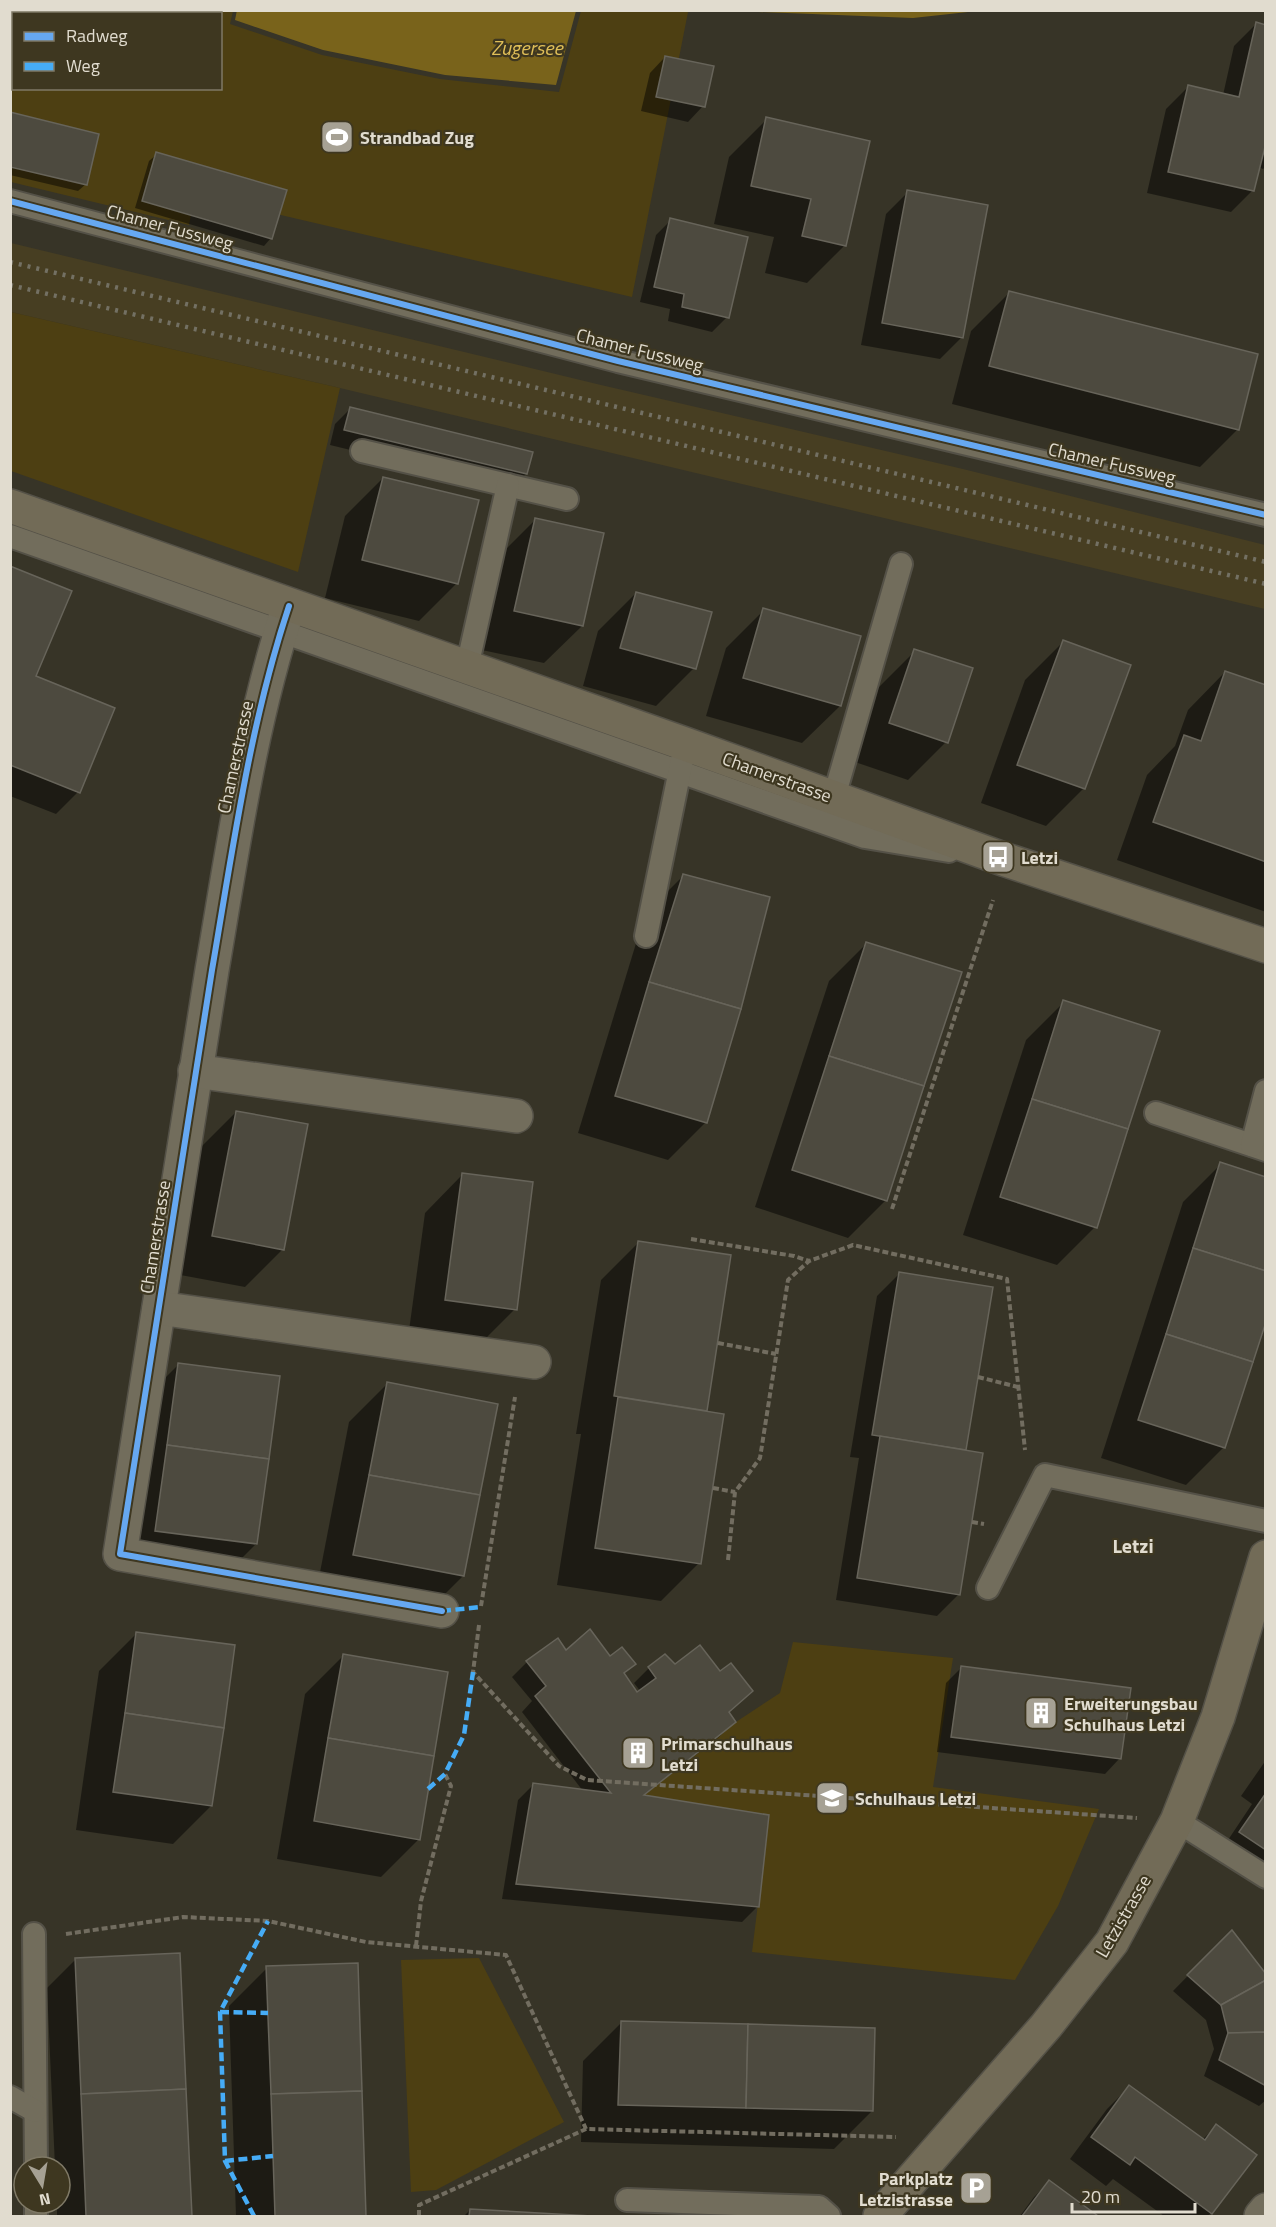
<svg xmlns="http://www.w3.org/2000/svg" width="1276" height="2227" viewBox="0 0 1276 2227" font-family="'Titillium Web',sans-serif">
<rect width="100%" height="100%" fill="#373427"/>
<!-- built -->
<polygon fill="#473e22" points="11,243 601,385 963,469 1265,545 1265,609 340,388 11,312"/>
<!-- green -->
<g fill="#4d3f12" fill-rule="evenodd">
<path d="M662 10 688 12 632 297 195 195 189 225 11 182V11H233L230 24 322 55 440 79 559 92 581 11ZM14 14H220V88H14Z"/>
<polygon points="11,312 340,388 298,572 11,471"/>
<polygon points="793,1642 953,1658 933,1787 1099,1809 1058,1906 1015,1980 752,1952 769,1815 644,1795 736,1722 780,1693"/>
<polygon points="479,1958 564,2122 436,2190 411,2192 401,1960"/>
</g>
<!-- water -->
<g fill="#79631b">
<polygon points="237,10 576,10 576,11 556,85 445,75 323,50 235,20"/>
<polygon points="735,11 977,11 913,18"/>
</g>
<!-- shadow -->
<g fill="#0007">
<polygon points="1256,24 1266,26 1266,166 1263,169 1258,167 1253,190 1231,212 1147,193 1166,109 1188,87 1223,95 1234,46"/>
<polygon points="665,57 703,106 688,122 641,111 650,73"/>
<polygon points="10,114 86,184 78,191 10,175"/>
<polygon points="767,119 845,245 807,283 765,273 774,237 714,224 729,157"/>
<polygon points="157,154 271,238 264,246 135,208 149,161"/>
<polygon points="908,192 962,337 940,359 861,345 886,214"/>
<polygon points="671,220 727,317 712,332 668,321 670,309 640,302 656,235"/>
<polygon points="1009,293 1238,429 1200,467 952,404 971,331"/>
<polygon points="350,409 526,474 511,489 330,445 335,424"/>
<polygon points="383,478 457,583 419,621 325,598 345,516"/>
<polygon points="535,520 582,626 544,663 477,649 497,558"/>
<polygon points="10,568 35,677 78,792 56,814 10,796"/>
<polygon points="636,593 694,668 656,706 583,686 598,631"/>
<polygon points="764,610 840,706 802,743 706,716 726,648"/>
<polygon points="1063,642 1084,788 1046,826 981,803 1025,680"/>
<polygon points="915,651 946,742 908,780 852,761 877,689"/>
<polygon points="1225,672 1266,686 1266,912 1117,860 1147,775 1175,746 1188,710"/>
<polygon points="683,876 706,1122 668,1160 578,1133 645,914"/>
<polygon points="867,943 886,1200 848,1238 755,1207 829,981"/>
<polygon points="1064,1002 1095,1227 1057,1265 963,1235 1026,1040"/>
<polygon points="236,1112 283,1249 245,1287 175,1274 198,1150"/>
<polygon points="1221,1164 1224,1447 1186,1485 1101,1458 1183,1202"/>
<polygon points="462,1175 515,1309 477,1347 408,1338 425,1213"/>
<polygon points="639,1242 730,1256 705,1412 699,1563 661,1601 557,1585 581,1434 576,1434 601,1280"/>
<polygon points="899,1274 991,1288 964,1452 959,1594 937,1616 836,1600 859,1458 850,1457 877,1296"/>
<polygon points="179,1364 256,1544 218,1582 118,1568 141,1402"/>
<polygon points="387,1384 463,1576 425,1614 316,1593 349,1422"/>
<polygon points="137,1633 211,1806 173,1844 76,1830 99,1671"/>
<polygon points="566,1652 610,1658 634,1664 623,1675 637,1695 641,1692 634,1683 649,1668 674,1666 719,1673 751,1691 728,1713 734,1722 719,1737 643,1796 757,1907 742,1922 502,1899 518,1800 533,1785 583,1791 522,1712 532,1701 512,1677 527,1662"/>
<polygon points="343,1656 419,1839 381,1877 277,1859 305,1694"/>
<polygon points="961,1668 1120,1758 1105,1774 937,1752 946,1683"/>
<polygon points="1266,1760 1266,1886 1218,1855 1252,1804 1241,1796"/>
<polygon points="1231,1932 1266,1977 1266,2100 1259,2106 1204,2076 1214,2049 1206,2020 1173,1991"/>
<polygon points="179,1955 191,2216 57,2216 57,2203 60,2203 60,2167 55,2167 47,1988 75,1960"/>
<polygon points="356,1965 365,2216 236,2216 229,2006 267,1968"/>
<polygon points="621,2023 872,2111 834,2149 581,2142 583,2061"/>
<polygon points="1129,2087 1202,2140 1216,2126 1211,2213 1208,2216 1164,2216 1113,2179 1106,2186 1070,2159 1107,2109"/>
<polygon points="1049,2182 1096,2216 1020,2216 1034,2197"/>
<polygon points="470,2210 582,2216 464,2216"/>
</g>
<!-- building -->
<g fill="#4d4a3f" stroke="#67645a" stroke-width="1.5">
<polygon points="1256,22 1266,25 1266,143 1254,191 1168,172 1188,85 1239,97"/>
<polygon points="665,56 714,66 705,107 656,97"/>
<polygon points="10,112 99,134 87,185 10,167"/>
<polygon points="766,117 870,141 846,246 802,236 811,199 751,186"/>
<polygon points="156,152 287,190 272,239 142,201"/>
<polygon points="907,190 988,205 963,338 882,323"/>
<polygon points="670,218 748,237 729,318 682,307 684,294 654,287"/>
<polygon points="1009,291 1258,354 1239,430 989,366"/>
<polygon points="350,407 533,452 527,474 344,430"/>
<polygon points="383,477 479,500 458,584 362,560"/>
<polygon points="535,518 604,533 583,626 514,611"/>
<polygon points="10,566 72,591 36,676 115,708 80,793 10,765"/>
<polygon points="636,592 712,612 696,669 620,648"/>
<polygon points="763,608 861,636 841,706 743,678"/>
<polygon points="1063,640 1131,665 1085,789 1017,765"/>
<polygon points="914,649 973,668 948,743 889,723"/>
<polygon points="1225,671 1266,685 1266,862 1153,822 1184,735 1201,741"/>
<polygon points="683,874 770,897 741,1009 649,982"/>
<polygon points="866,942 962,972 924,1086 829,1056"/>
<polygon points="649,982 741,1009 707,1123 615,1096"/>
<polygon points="1063,1000 1160,1031 1128,1129 1032,1099"/>
<polygon points="829,1056 924,1086 887,1201 792,1170"/>
<polygon points="1032,1099 1128,1129 1097,1228 1000,1197"/>
<polygon points="236,1111 308,1124 284,1250 212,1236"/>
<polygon points="1220,1162 1266,1177 1266,1271 1193,1248"/>
<polygon points="462,1173 533,1182 517,1310 445,1300"/>
<polygon points="638,1241 731,1255 707,1411 614,1396"/>
<polygon points="1193,1248 1266,1271 1266,1322 1253,1362 1166,1334"/>
<polygon points="899,1272 993,1287 966,1450 872,1435"/>
<polygon points="1166,1334 1253,1362 1225,1448 1138,1420"/>
<polygon points="178,1363 280,1376 269,1459 167,1445"/>
<polygon points="387,1382 498,1404 480,1495 369,1475"/>
<polygon points="618,1397 724,1414 701,1564 595,1548"/>
<polygon points="880,1436 983,1453 960,1595 857,1578"/>
<polygon points="167,1445 269,1459 257,1544 155,1531"/>
<polygon points="369,1475 480,1495 464,1576 353,1555"/>
<polygon points="590,1629 610,1656 622,1647 636,1664 624,1673 637,1692 656,1678 648,1667 665,1654 675,1664 700,1645 720,1671 731,1663 753,1691 729,1712 736,1722 644,1795 769,1815 759,1907 516,1884 533,1783 611,1793 535,1696 546,1686 526,1661 558,1638 566,1650"/>
<polygon points="136,1632 235,1645 224,1728 125,1713"/>
<polygon points="343,1654 448,1672 434,1756 328,1738"/>
<polygon points="961,1666 1131,1688 1121,1759 951,1737"/>
<polygon points="125,1713 224,1728 212,1806 113,1792"/>
<polygon points="328,1738 434,1756 420,1840 314,1821"/>
<polygon points="1266,1793 1266,1850 1239,1832"/>
<polygon points="1232,1930 1266,1974 1266,1980 1221,2005 1187,1975"/>
<polygon points="180,1953 186,2089 81,2094 75,1958"/>
<polygon points="358,1963 362,2091 271,2094 266,1966"/>
<polygon points="1266,1980 1266,2032 1228,2033 1221,2005"/>
<polygon points="621,2021 748,2024 746,2108 618,2105"/>
<polygon points="748,2024 875,2028 873,2111 746,2108"/>
<polygon points="1266,2032 1266,2086 1219,2060 1228,2033"/>
<polygon points="1129,2085 1205,2140 1216,2124 1257,2155 1212,2214 1135,2157 1130,2165 1091,2137"/>
<polygon points="186,2089 192,2216 86,2216 81,2094"/>
<polygon points="362,2091 366,2216 275,2216 271,2094"/>
<polygon points="1049,2180 1098,2216 1022,2216"/>
<polygon points="470,2209 592,2216 469,2216"/>
</g>
<g fill="none" stroke-linecap="round" stroke-linejoin="round">
<!-- service casing -->
<g stroke="#545147" stroke-width="26">
<g id="service">
<polyline points="10,201 618,361 1266,515"/>
<polyline points="362,451 567,499"/>
<polyline points="10,536 865,837 949,851"/>
<polyline points="467,667 508,485"/>
<polyline points="834,797 901,564"/>
<polyline points="646,936 682,760"/>
<polyline points="1156,1113 1266,1150"/>
<polyline points="1252,1145 1266,1091"/>
<polyline points="988,1588 1045,1475 1266,1521"/>
<polyline points="1177,1821 1266,1877"/>
<polyline points="34,1934 36,2167"/>
<polyline points="10,2097 35,2111"/>
<polyline points="627,2200 819,2207 829,2216"/>
<polyline points="36,2203 36,2216"/>
</g>
</g>
<!-- minor casing -->
<g stroke="#545147" stroke-width="36">
<g id="minor">
<path d="M289 606C250 723 233 848 212 970 180 1164 151 1359 120 1554L442 1611"/>
<polyline points="195,1071 516,1116"/>
<polyline points="159,1308 534,1362"/>
<polyline points="1261,2216 1266,2210"/>
</g>
</g>
<!-- primary casing -->
<g stroke="#545147" stroke-width="36">
<g id="primary">
<polyline points="10,506 685,744 1006,860 1266,946"/>
<polyline points="880,2216 1046,2026 1112,1942 1177,1821 1218,1717 1266,1557"/>
</g>
</g>
<!-- path -->
<g stroke="#726d60" stroke-width="4" stroke-dasharray="6 3" stroke-linecap="butt">
<polyline points="892,1209 993,900"/>
<polyline points="691,1239 794,1256 809,1261"/>
<polyline points="718,1343 776,1354"/>
<polyline points="978,1377 1018,1387"/>
<polyline points="713,1488 735,1492"/>
<polyline points="972,1522 984,1524"/>
<polyline points="728,1560 735,1492 760,1458 788,1280 809,1261 853,1245 1007,1279 1025,1450"/>
<polyline points="481,1606 515,1397"/>
<polyline points="479,1625 473,1672 559,1766 587,1780 1137,1818"/>
<polyline points="66,1934 183,1917 268,1921 366,1942 506,1955 586,2129 896,2137"/>
<polyline points="416,1946 421,1901 451,1786 445,1774"/>
<polyline points="419,2216 419,2205 586,2129"/>
</g>
<!-- service -->
<use href="#service" stroke="#726d5c" stroke-width="22"/>
<!-- minor -->
<use href="#minor" stroke="#726d5c" stroke-width="33"/>
<!-- primary -->
<use href="#primary" stroke="#726b57" stroke-width="33"/>
<!-- rail -->
<g stroke="#737063" stroke-width="4.5" stroke-dasharray="3 6" stroke-linecap="butt">
<polyline points="10,262 1266,562"/>
<polyline points="10,285 1266,584"/>
</g>
<!-- quiet -->
<g stroke="#46acf6" stroke-width="4.5" stroke-dasharray="9 4.5" stroke-linecap="butt">
<polyline points="442,1611 481,1607"/>
<polyline points="428,1789 445,1774 464,1735 473,1672"/>
<polyline points="220,2012 268,2013"/>
<polyline points="225,2161 273,2156"/>
<polyline points="254,2216 225,2161 220,2012 268,1921"/>
</g>
<!-- cycleway casing -->
<g stroke="#3e3720" stroke-width="10">
<g id="cycleway">
<polyline points="10,201 618,361 1266,515"/>
<path d="M289 606C250 723 233 848 212 970 180 1164 151 1359 120 1554L442 1611"/>
</g>
</g>
<!-- cycleway -->
<use href="#cycleway" stroke="#66a8f1" stroke-width="6"/>
</g>
<!-- icons -->
<defs>
<g id="stadium-square" transform="scale(1.725)"><rect x="-9" y="-9" width="18" height="18" rx="4" fill="#a6a194" stroke="#3e3720"/><path d="M0-5a6.5 5 0 1 0 0 10a6.5 5 0 1 0 0-10ZM-3.5-1.8h7v3.6h-7Z" fill="#fff"/></g>
<g id="bus-square" transform="scale(1.725)"><rect x="-9" y="-9" width="18" height="18" rx="4" fill="#a6a194" stroke="#3e3720"/><path d="M-5-6H5V4H4V6H2V4H-2V6H-4V4H-5ZM-3.5-4V0h7V-4ZM-3.5 1.2v1.5H-2V1.2ZM2 1.2v1.5H3.5V1.2Z" fill="#fff"/></g>
<g id="building-square" transform="scale(1.725)"><rect x="-9" y="-9" width="18" height="18" rx="4" fill="#a6a194" stroke="#3e3720"/><path d="M-4-6H4V6H1V3H-1V6H-4ZM-2.5-4.3h1.7v1.8h-1.7ZM.8-4.3h1.7v1.8H.8ZM-2.5-1h1.7V.8h-1.7ZM.8-1h1.7V.8H.8Z" fill="#fff"/></g>
<g id="school-square" transform="scale(1.725)"><rect x="-9" y="-9" width="18" height="18" rx="4" fill="#a6a194" stroke="#3e3720"/><path d="M0-5L7-2L0 1L-7-2ZM-4 1L0 2.5L4 1V4Q0 6-4 4Z" fill="#fff"/></g>
<g id="parking-square" transform="scale(1.725)"><rect x="-9" y="-9" width="18" height="18" rx="4" fill="#a6a194" stroke="#3e3720"/><path d="M-3.5-5.5H1a3.5 3.5 0 0 1 0 7H-1V5.5H-3.5ZM-1-3.4V-.6H.8a1.4 1.4 0 0 0 0-2.8Z" fill="#fff"/></g>
</defs>
<g fill-rule="evenodd">
<use href="#stadium-square" x="337" y="137"/>
<use href="#bus-square" x="998" y="857"/>
<use href="#building-square" x="1041" y="1713"/>
<use href="#building-square" x="638" y="1753"/>
<use href="#school-square" x="832" y="1798"/>
<use href="#parking-square" x="976" y="2188"/>
</g>
<g text-anchor="middle" dominant-baseline="central" stroke-width="4.5" stroke-linejoin="round" paint-order="stroke">
<!-- poi labels -->
<g font-size="18" font-weight="bold" fill="#e1dccf" stroke="#3e3720" text-anchor="start">
<text x="360" y="137">Strandbad Zug</text>
<text x="1021" y="857">Letzi</text>
<text x="1064" y="1703">Erweiterungsbau<tspan x="1064" dy="21">Schulhaus Letzi</tspan></text>
<text x="661" y="1743">Primarschulhaus<tspan x="661" dy="21">Letzi</tspan></text>
<text x="855" y="1798">Schulhaus Letzi</text>
<text x="953" y="2178" text-anchor="end">Parkplatz<tspan x="953" dy="21">Letzistrasse</tspan></text>
</g>
<!-- street labels -->
<g font-size="18" fill="#e1dccf" stroke="#3e3720">
<text transform="translate(170 227) rotate(15)">Chamer Fussweg</text>
<text transform="translate(640 350) rotate(14)">Chamer Fussweg</text>
<text transform="translate(1112 463) rotate(13)">Chamer Fussweg</text>
<text transform="translate(235 757) rotate(-78)">Chamerstrasse</text>
<text transform="translate(777 777) rotate(20)">Chamerstrasse</text>
<text transform="translate(155 1237) rotate(-81)">Chamerstrasse</text>
<text transform="translate(1123 1916) rotate(-60)">Letzistrasse</text>
</g>
<!-- water labels -->
<g font-size="20" font-style="italic" fill="#e0bf58" stroke="#3e3720">
<text x="527" y="47">Zugersee</text>
</g>
<!-- neighbourhood labels -->
<g font-size="20" font-weight="bold" fill="#e1dccf" stroke="#3e3720">
<text x="1133" y="1545">Letzi</text>
</g>
</g>
<!-- border -->
<rect width="1276" height="2227" fill="none" stroke="#e1dccf" stroke-width="24"/>
<!-- legend -->
<rect x="12" y="12" width="210" height="78" fill="#3e3720" stroke="#7f7966" stroke-width="1.5"/>
<rect x="24" y="32" width="30" height="9" fill="#66a8f1" stroke="#7f7966" stroke-width="1.5"/>
<text x="66" y="42" font-size="18" fill="#e1dccf">Radweg</text>
<rect x="24" y="62" width="30" height="9" fill="#46acf6" stroke="#7f7966" stroke-width="1.5"/>
<text x="66" y="72" font-size="18" fill="#e1dccf">Weg</text>
<!-- north arrow -->
<g transform="translate(42 2185) rotate(169)"><circle r="28" fill="#3e3720" stroke="#7f7966" stroke-width="1.5"/>
<path d="M0-4.5L10 22L0 15L-10 22Z" fill="#a6a194"/>
<text y="-9" font-size="16" font-weight="bold" text-anchor="middle" fill="#e1dccf">N</text>
</g>
<!-- scale -->
<path d="M1072 2203v9h123v-9" fill="none" stroke="#e1dccf" stroke-width="3"/>
<text x="1081" y="2203" font-size="18" fill="#e1dccf" stroke="#3e3720" stroke-width="4.5" paint-order="stroke">20 m</text>
</svg>
